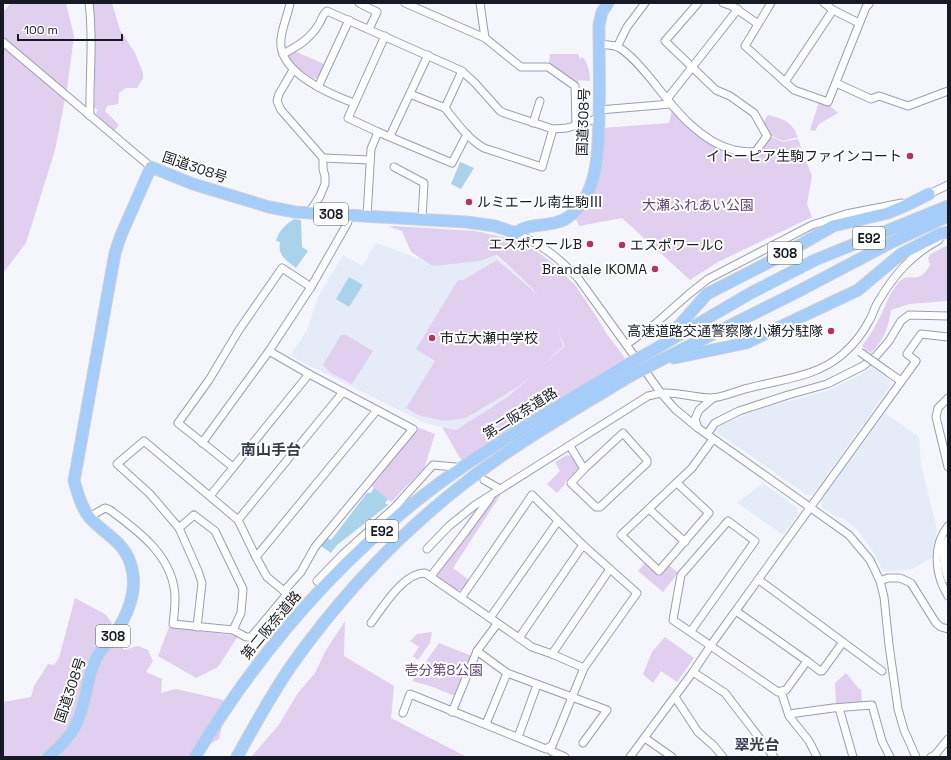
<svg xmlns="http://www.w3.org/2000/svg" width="951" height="760" viewBox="0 0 951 760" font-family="'Space Grotesk','Noto Sans JP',sans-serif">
<rect width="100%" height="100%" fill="#f5f6fc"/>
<!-- built -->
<g fill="#e6ebf8">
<polygon points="433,238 495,255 532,288 546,306 566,346 509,396 456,430 425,423 290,356 307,330 318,297 343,255 362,266 376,243 409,255 417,259"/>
<polygon points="872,367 889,379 891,385 813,495 807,495 715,431 721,425 762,408 827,391 858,376"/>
<polygon points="885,413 919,437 921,464 937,530 933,557 913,569 887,572 882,570 872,550 857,529 844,519 835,516 822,507 821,501"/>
<polygon points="763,483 797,508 798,514 783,535 737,503"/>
</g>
<!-- green -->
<g fill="#e0cfef">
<polygon points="11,3 66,3 74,36 67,89 55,150 26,243 3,273 3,12"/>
<polygon points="91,3 112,3 120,30 135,53 143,73 143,78 137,88 126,88 119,93 118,104 107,106 105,111 119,125 114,131 96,114 97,110 94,106 95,89"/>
<polygon points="294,51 324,64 319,77 314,79 294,66 288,57 289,53"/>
<path d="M550 54H578L580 59 583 57C588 65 590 72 590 81L579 80 577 82 549 64Z"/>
<polygon points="819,102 830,106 838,113 819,124 815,131 810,130"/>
<path d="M672 109C685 121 701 140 717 148 727 153 746 155 757 155L770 136 783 142 798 139 812 176 807 204 812 217 718 262 690 280 622 218 579 226 575 217 582 209 602 128 669 123Z"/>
<path d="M768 115C784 119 791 121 798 137L783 141 770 135 763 123Z"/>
<polygon points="394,226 475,231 517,240 542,255 552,263 575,285 598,319 606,333 625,358 515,428 491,442 463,463 442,427 456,430 509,396 565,346 557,330 563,346 534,374 516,388 466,418 444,421 418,415 406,408 435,361 416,349 458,280 463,280 497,260 531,289 539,298 532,288 497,255 479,261 433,266 411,252 402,231 389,227"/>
<path d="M948 245V301L909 304 891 310C888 328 885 338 872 352L871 353 866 350 862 346C869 337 875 327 880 317 886 305 890 291 900 281 909 272 919 286 930 265L928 258 931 254Z"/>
<polygon points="341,335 346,335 373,351 352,384 331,373 323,365"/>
<polygon points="417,427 435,434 424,469 423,469 391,502 370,485"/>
<polygon points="567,455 571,456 578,467 577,471 565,482 565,484 557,493 547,484 560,471 555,462"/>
<polygon points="501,494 453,568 469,580 461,590 456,591 438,579 437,575 494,498"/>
<polygon points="645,563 660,575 669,565 678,573 663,592 638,571"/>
<polygon points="75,598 105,614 112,623 108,633 99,645 113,643 118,640 124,650 138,646 148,650 153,661 146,672 162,679 161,693 176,689 228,701 219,739 188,757 3,757 3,702 31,697 34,686 48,664 54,665 59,658"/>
<polygon points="345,621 344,656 394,686 391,718 467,757 251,757 278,726 298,693 315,673 326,650"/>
<polygon points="169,627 238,636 218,667 196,678 158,656"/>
<polygon points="432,632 430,643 418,660 413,656 419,647 410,641 417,634"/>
<polygon points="665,637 694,658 677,682 661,671 653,683 643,674 652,652"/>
<polygon points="439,643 472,656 455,696 430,686 412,681"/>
<polygon points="846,673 859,689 861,689 862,702 836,704 835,683"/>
</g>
<!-- water -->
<g fill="#a8d3eb">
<polygon points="460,162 474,168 461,189 451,184"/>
<path d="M294 219 301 220 302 247 308 251 296 268C287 261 277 255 280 242L276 241C278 232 286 224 294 219Z"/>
<polygon points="349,277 363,285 349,307 336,299"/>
<polygon points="374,488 388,499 385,503 388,505 337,545 331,553 321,546 327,538 331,540 367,493 371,493"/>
</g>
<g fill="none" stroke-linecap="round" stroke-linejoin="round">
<!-- minor casing -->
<g stroke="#979fb7" stroke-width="9">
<g id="minor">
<path d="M89 3C94 40 89 78 90 116"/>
<path d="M290 3C288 15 282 27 281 39 277 72 330 94 354 103"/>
<polyline points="359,3 377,12 369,29"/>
<polyline points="405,3 485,38 521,67 548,67 575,86 576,125"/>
<polyline points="480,3 485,38"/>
<polyline points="723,3 732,6 758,24"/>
<polyline points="771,3 745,46 794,90 828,102 866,7 869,4"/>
<polyline points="824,3 833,10 859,23"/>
<polyline points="385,36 348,118 378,132 452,163 467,134"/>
<polyline points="3,42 151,167"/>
<path d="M600 44C605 45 613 45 618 47 632 55 645 72 655 84 675 110 701 142 734 150 741 151 749 153 756 151L767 136 754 113 730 96 716 90 665 41 698 3"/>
<polyline points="617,47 627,27 645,3"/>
<path d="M283 54C298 46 310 39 319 24 322 19 322 15 327 11L462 71 475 83 500 111 504 113 553 129 567 128 599 118"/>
<polyline points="293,70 279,94 277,101 281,110 323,158 323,169 325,176 325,184 320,196 309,213"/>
<path d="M462 71 445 108C456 122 468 139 484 148L542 167 553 129"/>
<polyline points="785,82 833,10"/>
<polyline points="836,83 871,99 879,96 908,106 948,91"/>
<polyline points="318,87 349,20"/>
<polyline points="410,94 445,108"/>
<polyline points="667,99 738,9"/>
<polyline points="599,110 671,104"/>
<polyline points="533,123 540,101"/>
<polyline points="390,136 428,55"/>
<polyline points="323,158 370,160"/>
<polyline points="394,167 424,183 422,219"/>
<polyline points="927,195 948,185"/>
<polyline points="367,216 371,149 378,132"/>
<path d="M516 233C543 246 557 256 578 278L661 393 675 409 698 428 849 535 870 560 880 581 884 597 889 645 898 709 904 730 916 757"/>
<polyline points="627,344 655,324 689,294 708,279 812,225 846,214 902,203"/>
<polyline points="888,372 901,381"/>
<polyline points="948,398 938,408 936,417 948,467"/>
<polyline points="698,428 695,419 699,410 713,398"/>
<polygon points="623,433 647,460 647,463 600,507 596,507 571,483 584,469"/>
<polyline points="707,434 715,423 739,411 788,395 827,384 863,366 876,356 889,341 901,321 909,315 948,316"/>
<polyline points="202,443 269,351 311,287 347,224 350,216"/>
<polyline points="570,446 584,469"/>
<polyline points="233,467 178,423 209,380 239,330 282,268 311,287"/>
<polyline points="484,480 500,489"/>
<polyline points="677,483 709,513 659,571 621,535 692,468 713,439"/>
<polyline points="210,496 309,374"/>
<polyline points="649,509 685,542"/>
<path d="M89 517 105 508 110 510C140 532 175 558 175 599 175 608 174 616 173 624L233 630 241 613 243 589 215 531 194 515 179 528"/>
<polyline points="238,520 343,392"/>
<path d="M948 526C932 546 935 575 948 596"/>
<path d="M948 540C941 552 944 567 948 579"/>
<path d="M427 549 449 526 475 505 648 396C653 395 658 393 663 393 679 392 695 398 711 398 722 398 738 390 749 388 782 379 817 377 843 354 853 345 863 333 869 321 873 315 874 308 878 302 894 275 911 255 939 240"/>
<polyline points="256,557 377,410"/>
<polyline points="431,576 466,531 490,498"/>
<polyline points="759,580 882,671"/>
<polyline points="317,581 343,554 394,508 433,465 456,467"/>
<polyline points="880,581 888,578 900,578 911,583 936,623 941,627 948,629"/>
<polyline points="490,618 558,521"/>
<path d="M371 623C383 607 403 573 425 573L532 647 552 654 584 668"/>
<polyline points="197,627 202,583 198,571 179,528 150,494 117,464 144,441 238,520 256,557 267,577 284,591 301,572 315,547 413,429 309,374 269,351"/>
<polyline points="233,630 246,637 251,637 287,594 284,591"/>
<polyline points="691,631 755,541 728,521 681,575 673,620 778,692 786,690 807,661 736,611"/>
<polyline points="519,638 583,545"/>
<polyline points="477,651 507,673 607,710 583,743"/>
<polyline points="552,654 610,569"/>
<polyline points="807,661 820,671 822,671 843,642"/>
<polyline points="693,672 725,693 774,757"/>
<polyline points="781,691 789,716 809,741 817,757"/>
<polyline points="675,697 698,732 714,746 723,757"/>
<polyline points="839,708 853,757"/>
<polyline points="452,712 477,651 497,624"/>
<polyline points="403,713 410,694 546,749 552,746 584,668 637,593 583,545 532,495 461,598"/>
<polyline points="789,714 833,708 872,705 882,741 890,757"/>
<polyline points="486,724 507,673"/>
<polyline points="518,737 537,685"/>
<polyline points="645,738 672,757"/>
<polyline points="549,747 551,751 565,757"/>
<polyline points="630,757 693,672 711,645 916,361 907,354 921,334 948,337"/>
<polyline points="931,757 935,755 948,739"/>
</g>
</g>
<!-- highway casing -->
<g stroke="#d1d1d3" stroke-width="13">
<g id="highway">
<polyline points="669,337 707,294 781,256 833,226 888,213 907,205 929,194"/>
<polyline points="650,352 749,294 815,260 948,206"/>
<polyline points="674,358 746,343 858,290 901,254 940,234 948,232"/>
<polyline points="659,361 799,291 892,242 948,216"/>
<path d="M48 757C59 748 69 738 76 725 86 705 86 681 95 661 98 652 105 646 111 639 127 618 140 589 130 562 122 540 104 534 90 518 81 508 78 493 74 481L115 253 121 235 151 167 193 184 269 207 295 212 466 222 495 226 516 233C530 221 553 229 570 216 599 192 598 151 599 117 600 86 599 55 599 25L602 12 608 3"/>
<path d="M195 757C259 651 341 556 441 482 500 440 563 404 625 366"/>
<path d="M237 757C254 726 271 695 291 666 339 598 397 536 462 485 516 443 574 410 632 375"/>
</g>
</g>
<!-- minor -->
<use href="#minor" stroke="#fff" stroke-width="7"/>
<!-- highway -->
<use href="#highway" stroke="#a4cdfa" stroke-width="11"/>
<!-- minor-bridge casing -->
<g stroke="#979fb7" stroke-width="9" stroke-linecap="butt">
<polyline id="minor-bridge" points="860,352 888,372"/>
</g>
<!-- highway-bridge casing -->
<g stroke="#d1d1d3" stroke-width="13" stroke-linecap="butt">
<g id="highway-bridge">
<polyline points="625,366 650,352"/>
<polyline points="632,375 659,361"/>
</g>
</g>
<!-- minor-bridge -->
<use href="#minor-bridge" stroke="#fff" stroke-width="7"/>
<!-- highway-bridge -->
<use href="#highway-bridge" stroke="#a4cdfa" stroke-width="11"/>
</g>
<!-- markers -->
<g fill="#be2f5b" stroke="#fff" stroke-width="1.5">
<circle cx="910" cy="156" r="4"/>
<circle cx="469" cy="202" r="4"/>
<circle cx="590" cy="244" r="4"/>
<circle cx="622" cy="245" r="4"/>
<circle cx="655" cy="269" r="4"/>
<circle cx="831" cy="331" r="4"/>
<circle cx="432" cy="338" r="4"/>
</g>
<g text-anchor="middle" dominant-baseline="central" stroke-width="4" stroke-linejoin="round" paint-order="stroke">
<!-- shield labels -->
<g fill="#fff" stroke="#5d5f66" stroke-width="1">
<rect x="314" y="203" width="34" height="22" rx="3"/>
<rect x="853" y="227" width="32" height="22" rx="3"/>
<rect x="768" y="242" width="34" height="22" rx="3"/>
<rect x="366" y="520" width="32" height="22" rx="3"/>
<rect x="96" y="625" width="34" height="22" rx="3"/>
</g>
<g font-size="13" font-weight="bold" fill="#171a24">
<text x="331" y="214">308</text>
<text x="869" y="238">E92</text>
<text x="785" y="253">308</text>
<text x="382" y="531">E92</text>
<text x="113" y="636">308</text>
</g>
<!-- street labels -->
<g font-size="14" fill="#171a24" stroke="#fff">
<text transform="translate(583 122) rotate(-88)">国道308号</text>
<text transform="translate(195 167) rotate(19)">国道308号</text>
<text transform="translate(520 413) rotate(-32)">第二阪奈道路</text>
<text transform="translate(271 625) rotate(-50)">第二阪奈道路</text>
<text transform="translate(70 690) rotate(-71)">国道308号</text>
</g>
<!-- poi labels -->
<g font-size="14" fill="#171a24" stroke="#fff" text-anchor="end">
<text x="902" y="156">イトーピア生駒ファインコート</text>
<text x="477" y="202" text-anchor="start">ルミエール南生駒Ⅲ</text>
<text x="582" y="244">エスポワールB</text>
<text x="630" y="245" text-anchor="start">エスポワールC</text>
<text x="647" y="269">Brandale IKOMA</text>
<text x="823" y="331">高速道路交通警察隊小瀬分駐隊</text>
<text x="440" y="338" text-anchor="start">市立大瀬中学校</text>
</g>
<!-- park labels -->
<g font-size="14" fill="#614577" stroke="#fff">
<text x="698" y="205">大瀬ふれあい公園</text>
<text x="444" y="670">壱分第8公園</text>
</g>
<!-- neighbourhood labels -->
<g font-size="15" font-weight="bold" fill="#363d51" stroke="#fff">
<text x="271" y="449">南山手台</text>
<text x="757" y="744">翠光台</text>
</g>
</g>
<!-- border -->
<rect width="951" height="760" fill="none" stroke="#171a24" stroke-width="8"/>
<!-- scale -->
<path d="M18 34v6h104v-6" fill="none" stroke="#171a24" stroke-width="2"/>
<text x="24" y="34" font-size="12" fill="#171a24" stroke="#ffffff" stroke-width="3" paint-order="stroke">100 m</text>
</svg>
